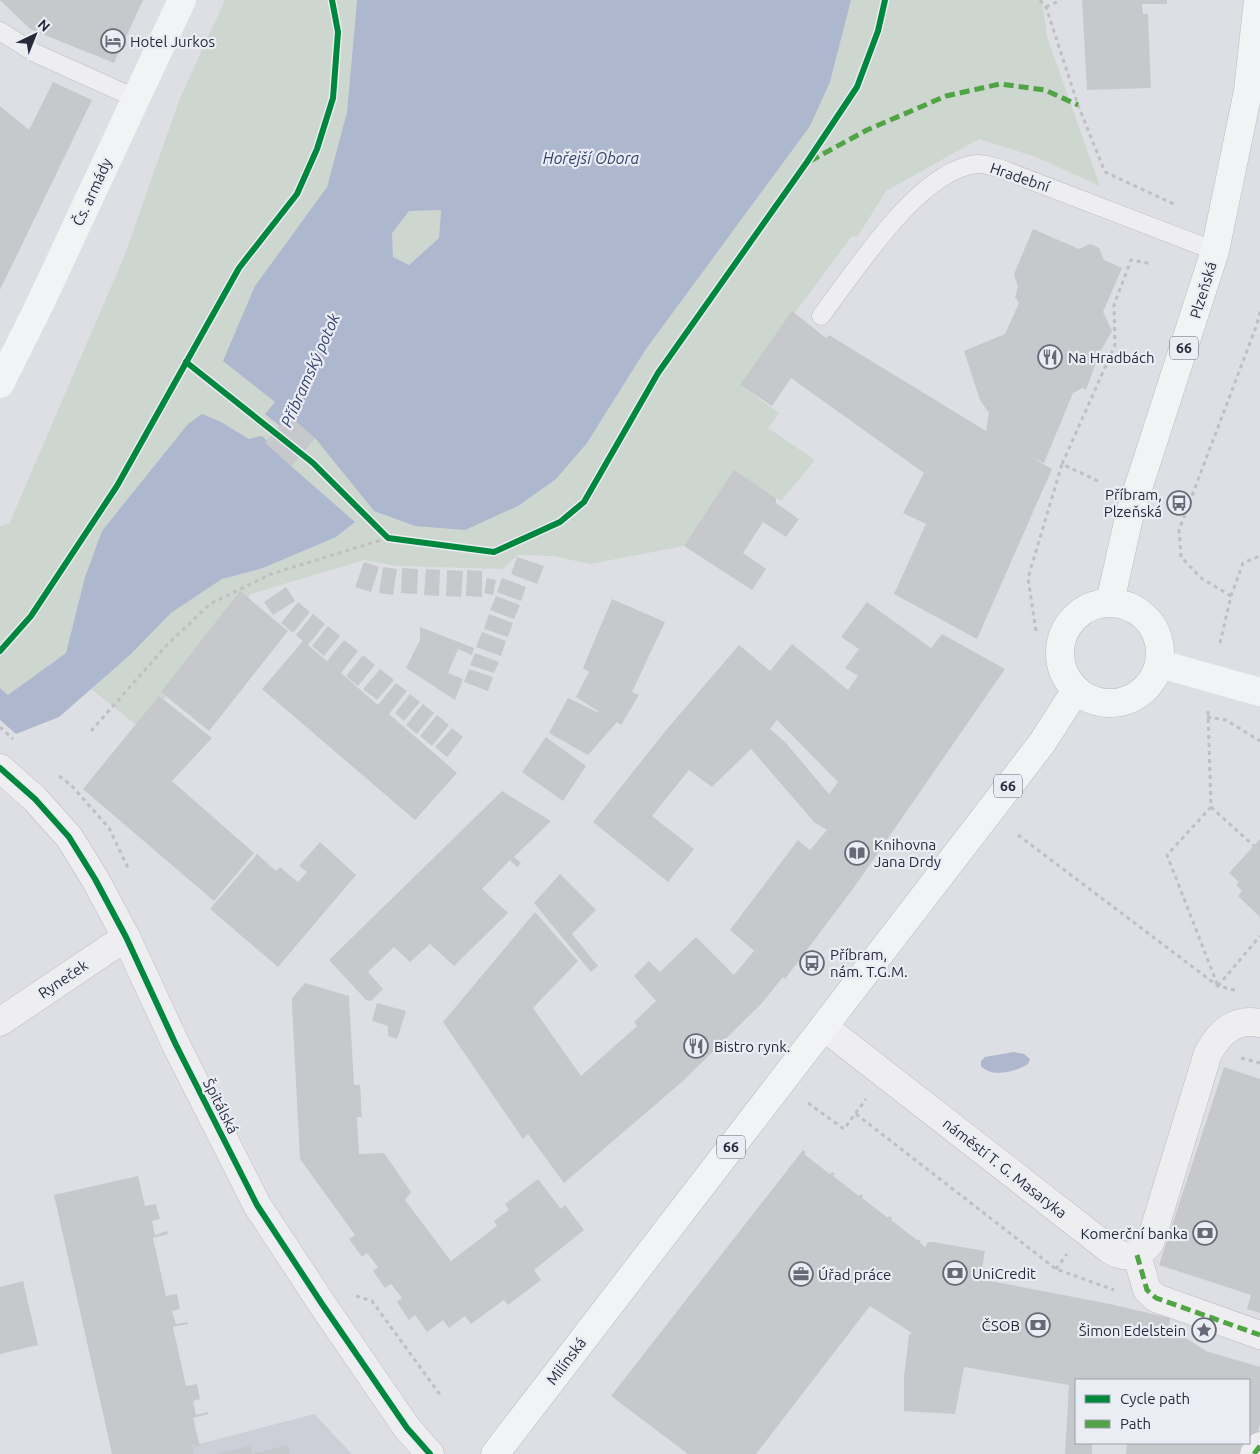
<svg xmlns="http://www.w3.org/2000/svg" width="1260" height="1454" viewBox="0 0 1260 1454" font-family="Ubuntu,sans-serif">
<rect width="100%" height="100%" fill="#dedfe4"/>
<!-- built -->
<polygon fill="#cdced7" points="314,1414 352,1454 161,1454"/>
<!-- green -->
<g fill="#cdd6cf">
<polygon points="225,0 357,0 347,112 327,187 255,286 280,426 267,441 262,437 249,439 221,422 102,531 85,577 66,653 8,695 0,688 0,526 9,524 124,257 180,98"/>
<polygon points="851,0 1042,0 1047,37 1100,186 1036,157 979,139 886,191 858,236 851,237 741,386 779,413 768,428 815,460 781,501 735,471 684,546 590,564 553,556 518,555 503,569 397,566 364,560 251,594 140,728 91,689 130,655 171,613 222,579 263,568 335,537 354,522 291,466 315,438 374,511 587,443 646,349 830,82"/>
<polygon points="409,210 441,210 439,238 409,265 393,257 392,233"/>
</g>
<!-- water -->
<g fill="#adb7ce" fill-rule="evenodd">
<path d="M357 0H851L830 82 810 126 646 349 587 443 556 479 518 506 465 530 415 526 374 511 315 438 291 466 355 522 336 537 263 568 222 579 171 613 130 655 59 717 16 734 0 720V688L8 695 66 653 85 577 102 531 188 424 202 414 221 422 249 439 262 436 267 441 280 426 265 414 275 402 223 361 255 286 327 187 347 112ZM441 210 439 238 409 265 393 257 392 233 409 211Z"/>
<path d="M1014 1052 1024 1054 1030 1059 1028 1064C1016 1072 991 1078 981 1066V1061L985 1057Z"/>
</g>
<!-- building -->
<g fill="#c7c8cc" fill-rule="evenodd">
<polygon points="0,0 143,0 114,63 30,29"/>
<polygon points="1082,0 1167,0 1167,4 1142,4 1143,14 1148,14 1151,88 1087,90"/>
<polygon points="53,82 92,100 0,290 0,106 29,130"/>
<polygon points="1033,229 1079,249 1090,244 1099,248 1104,260 1122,268 1103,312 1112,331 1099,354 1086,390 1083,388 1073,393 1044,463 1029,456 1052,469 977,639 894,594 926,524 903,513 924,473 791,378 772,406 740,385 792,311 826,338 829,335 986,431 989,413 980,400 964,351 1005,334 1019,303 1015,297 1018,287 1014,274"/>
<polygon points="289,415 315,438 291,466 265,443"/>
<polygon points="734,470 776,498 776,503 799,519 786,537 763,522 743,553 766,569 752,590 684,546"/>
<polygon points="517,557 544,566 537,584 511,574"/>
<polygon points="364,562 379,567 371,592 355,587"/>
<polygon points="383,567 397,569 393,595 379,593"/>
<polygon points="402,568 418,569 417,594 401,593"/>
<polygon points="426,569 440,570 439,596 424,595"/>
<polygon points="447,570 463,571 461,597 446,596"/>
<polygon points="467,570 482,571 482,597 466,596"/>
<polygon points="487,578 496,580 493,595 484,593"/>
<polygon points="502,578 526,587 521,601 497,592"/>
<polygon points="286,587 295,601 273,615 264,602"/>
<polygon points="240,591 288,631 209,731 161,692"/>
<polygon points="496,596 520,605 514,619 490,610"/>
<polygon points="612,599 665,622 632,692 639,695 621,725 617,722 588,755 549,733 568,698 597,712 598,711 576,697 589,672 583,668"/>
<polygon points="298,602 310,612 293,633 281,623"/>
<path d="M867 602 931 648 942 634 1005 669 855 886 785 979 783 977 762 1003 683 1081 564 1183 528 1134 523 1139 443 1022 535 912 578 961 533 1008 581 1076 637 1026 634 1022 656 1001 634 976 649 961 660 972 696 937 734 975 754 951 767 962 730 930 798 840 810 850 827 830 814 822 751 749 712 787 689 770 652 816 694 849 668 882 593 822 667 729 739 645 770 671 792 644 848 690 858 676 845 668 859 649 841 637ZM777 720 838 782 829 794 785 742 770 729Z"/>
<polygon points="313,614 325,624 308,645 327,661 344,640 358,651 341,673 378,705 396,683 407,691 389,714 457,773 415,820 262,689 303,641 296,635"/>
<polygon points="489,614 513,623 508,637 484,629"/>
<polygon points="328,626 340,636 324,656 312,646"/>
<polygon points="420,627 474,648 472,655 458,649 448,673 463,679 455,700 406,668 420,640"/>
<polygon points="482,632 506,641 501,656 476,647"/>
<polygon points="475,653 499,662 494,673 470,665"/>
<polygon points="363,655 375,665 358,686 346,676"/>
<polygon points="380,669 394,680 377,700 363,689"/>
<polygon points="469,669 493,677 488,691 464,682"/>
<polygon points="410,694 420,702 404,721 395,713"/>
<polygon points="159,696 212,738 172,781 254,853 214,901 83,789"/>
<polygon points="423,704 434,713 417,734 406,725"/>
<polygon points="437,715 449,725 432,746 420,736"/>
<polygon points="452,728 463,737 447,757 435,747"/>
<polygon points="546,737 586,766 563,801 522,772"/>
<polygon points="502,791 551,821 514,857 521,863 517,867 510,860 482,889 508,913 454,966 430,944 410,962 394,947 368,972 383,989 371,1001 366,1000 329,960"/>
<polygon points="1260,839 1260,917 1238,896 1242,891 1236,885 1239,882 1229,873"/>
<polygon points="320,842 356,875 278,967 210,909 257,854 276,871 280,867 298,882 307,872 299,866"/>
<polygon points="560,874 596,910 572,934 598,966 591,972 534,903"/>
<polygon points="305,983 349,996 354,1085 360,1085 362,1117 357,1117 359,1154 384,1153 411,1192 405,1200 451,1261 497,1226 494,1221 509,1210 505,1204 538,1179 561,1209 565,1205 584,1230 534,1270 541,1280 508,1305 504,1300 471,1324 465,1316 449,1328 443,1320 427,1332 415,1315 409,1320 397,1302 402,1298 391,1284 385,1288 373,1271 378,1267 367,1253 362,1257 349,1239 355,1235 300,1159 292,1007 292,998"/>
<polygon points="377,1003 406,1011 397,1039 388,1036 388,1026 372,1021"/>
<polygon points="1224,1067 1260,1079 1260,1313 1247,1309 1251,1295 1159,1265"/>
<polygon points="803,1150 806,1152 804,1154 830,1174 832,1172 835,1174 833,1176 859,1196 861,1194 863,1196 862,1198 888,1218 889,1216 892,1218 891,1220 917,1240 921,1240 919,1242 925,1247 928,1242 933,1242 985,1251 980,1279 1105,1303 1170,1318 1169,1327 1206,1351 1260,1367 1260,1424 1256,1439 1245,1454 1126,1454 1127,1443 1249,1443 1249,1380 1076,1380 1076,1443 1092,1443 1092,1454 1065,1454 1069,1385 964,1367 955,1414 904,1411 904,1377 909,1335 912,1333 870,1306 756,1454 688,1454 611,1396"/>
<polygon points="138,1176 145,1206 156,1204 160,1219 152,1221 155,1235 167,1231 168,1234 153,1238 166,1296 177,1294 180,1309 172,1311 176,1324 188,1322 188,1324 173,1327 186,1386 197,1384 200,1399 193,1401 196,1415 208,1412 208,1414 193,1418 200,1446 192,1445 194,1454 112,1454 54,1195"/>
<polygon points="23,1281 38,1345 0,1354 0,1287"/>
<polygon points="288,1445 290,1454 254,1454 254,1453"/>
<polygon points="250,1446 252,1454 219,1454 219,1453"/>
</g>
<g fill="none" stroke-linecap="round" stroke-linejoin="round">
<!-- lane casing -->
<g stroke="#bcbdc2" stroke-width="19">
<g id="lane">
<polyline points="0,31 35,53 135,98"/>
<path d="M821 316C855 272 918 170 977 164 984 163 993 167 999 168L1215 251"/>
</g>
</g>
<!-- street casing -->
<g stroke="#bcbdc2" stroke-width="29">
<g id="street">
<polyline points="0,768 35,799 69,837 95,879 126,937 176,1045 257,1205 322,1304 407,1428 430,1454"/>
<polyline points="0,1022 126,937"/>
<path d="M824 1027 1109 1249C1124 1259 1138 1258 1150 1243L1208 1053C1220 1032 1234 1018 1260 1023"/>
<polyline points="1137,1255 1147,1290 1156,1298 1260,1335"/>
<polyline points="1254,1454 1260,1446"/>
</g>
</g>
<!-- primary casing -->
<g stroke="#bbbcc1" stroke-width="29">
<g id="primary">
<polyline points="1110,602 1130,513 1215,251 1248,91 1258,0"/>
<circle cx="1110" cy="653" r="50"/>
<polyline points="495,1454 1042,743 1076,690"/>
</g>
</g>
<!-- path -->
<g stroke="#bfc0c5" stroke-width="3" stroke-dasharray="4 4" stroke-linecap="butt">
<polyline points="1040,0 1046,7 1078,105 1105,172 1176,205"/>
<polyline points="1046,7 1061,0"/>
<polyline points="1098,481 1062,464 1115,345 1114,305 1131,260 1152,264"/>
<polyline points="1231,596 1201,578 1181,557 1179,530 1256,327 1260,312"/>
<polyline points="1036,631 1028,578 1062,464"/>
<polyline points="1220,643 1231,596 1243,563 1260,556"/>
<polyline points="1208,711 1211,807 1167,855 1218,986"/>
<polyline points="1207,717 1226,720 1260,741"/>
<polyline points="0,727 13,739"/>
<polyline points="91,731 167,645 210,604 271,574 388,538"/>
<polyline points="59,776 71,785 109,828 129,870"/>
<polyline points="1211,807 1254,846"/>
<polyline points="1018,835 1218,986 1238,991"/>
<polyline points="1218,986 1260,936"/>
<polyline points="1241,1058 1260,1063"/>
<polyline points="808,1103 844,1129 866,1099"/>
<polyline points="856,1114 1056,1269 1114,1290"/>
<polyline points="1056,1269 1067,1254"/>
<polyline points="356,1296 372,1301 441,1396"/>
</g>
<!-- lane -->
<use href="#lane" stroke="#eeeef0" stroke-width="18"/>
<!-- street -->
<use href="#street" stroke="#eeeef0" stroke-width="28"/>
<!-- secondary -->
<g stroke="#f2f3f4" stroke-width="28">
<polyline points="0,384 39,306 182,0"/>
<polyline points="1160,664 1260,692"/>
</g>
<!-- primary -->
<use href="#primary" stroke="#f2f3f4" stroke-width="28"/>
<!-- quiet -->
<g stroke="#51a445" stroke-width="5" stroke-dasharray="10 5" stroke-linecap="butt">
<polyline points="810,161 867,130 946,96 1000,84 1045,90 1078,105"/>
<polyline points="1137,1255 1147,1290 1156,1298 1260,1335"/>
<polyline points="1254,1454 1260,1446"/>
</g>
<!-- cycleway casing -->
<g stroke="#ebedf4" stroke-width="9">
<g id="cycleway">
<polyline points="186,362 313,463 388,538 494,552 560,522 584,502 658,373 807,162 857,87 878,31 885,0"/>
<polyline points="0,651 31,616 117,486 239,268 297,194 317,149 333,98 338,32 332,0"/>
<polyline points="0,768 35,799 69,837 95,879 126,937 176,1045 257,1205 322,1304 407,1428 430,1454"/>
</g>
</g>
<!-- cycleway -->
<use href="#cycleway" stroke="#00873e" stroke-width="6"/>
</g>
<!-- icons -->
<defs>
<g id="hotel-ring" transform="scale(1.25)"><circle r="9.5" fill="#ebedf4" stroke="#676a76" stroke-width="1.5"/><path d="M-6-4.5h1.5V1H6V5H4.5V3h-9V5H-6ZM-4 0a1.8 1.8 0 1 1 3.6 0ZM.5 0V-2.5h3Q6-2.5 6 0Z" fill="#676a76"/></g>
<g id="restaurant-ring" transform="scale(1.25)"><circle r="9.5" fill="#ebedf4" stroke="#676a76" stroke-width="1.5"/><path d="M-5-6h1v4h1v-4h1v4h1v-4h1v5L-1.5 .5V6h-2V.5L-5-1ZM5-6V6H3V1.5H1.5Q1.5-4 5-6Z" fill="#676a76"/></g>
<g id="bus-ring" transform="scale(1.25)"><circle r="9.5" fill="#ebedf4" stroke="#676a76" stroke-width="1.5"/><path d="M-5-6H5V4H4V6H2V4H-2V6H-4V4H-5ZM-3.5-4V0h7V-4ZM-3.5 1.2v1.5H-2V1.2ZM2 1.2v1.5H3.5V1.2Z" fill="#676a76"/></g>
<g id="library-ring" transform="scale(1.25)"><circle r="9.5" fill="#ebedf4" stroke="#676a76" stroke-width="1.5"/><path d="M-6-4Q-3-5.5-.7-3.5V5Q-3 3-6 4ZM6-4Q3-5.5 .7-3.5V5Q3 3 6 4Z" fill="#676a76"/></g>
<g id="bank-ring" transform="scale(1.25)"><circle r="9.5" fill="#ebedf4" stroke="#676a76" stroke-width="1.5"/><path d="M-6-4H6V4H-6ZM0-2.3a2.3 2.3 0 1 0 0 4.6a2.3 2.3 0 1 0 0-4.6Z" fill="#676a76"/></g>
<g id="office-ring" transform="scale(1.25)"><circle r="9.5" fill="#ebedf4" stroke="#676a76" stroke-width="1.5"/><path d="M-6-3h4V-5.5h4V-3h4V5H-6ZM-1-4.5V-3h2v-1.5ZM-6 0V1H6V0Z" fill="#676a76"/></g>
<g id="sight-ring" transform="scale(1.25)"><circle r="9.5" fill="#ebedf4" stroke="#676a76" stroke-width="1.5"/><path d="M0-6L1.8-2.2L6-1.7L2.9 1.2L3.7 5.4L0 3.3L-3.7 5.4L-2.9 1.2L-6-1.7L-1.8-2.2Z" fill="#676a76"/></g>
</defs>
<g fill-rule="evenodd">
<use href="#hotel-ring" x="113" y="41"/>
<use href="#restaurant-ring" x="1050" y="357"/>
<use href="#bus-ring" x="1179" y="503"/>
<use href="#library-ring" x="857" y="853"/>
<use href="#bus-ring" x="812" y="963"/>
<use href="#restaurant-ring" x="696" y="1046"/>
<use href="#bank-ring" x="1205" y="1233"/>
<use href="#bank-ring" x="955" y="1273"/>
<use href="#office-ring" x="801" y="1274"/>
<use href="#bank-ring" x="1038" y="1325"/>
<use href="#sight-ring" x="1204" y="1330"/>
</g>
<g text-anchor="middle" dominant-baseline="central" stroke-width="4.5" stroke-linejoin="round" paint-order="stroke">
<!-- shield labels -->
<g fill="#ebedf4" stroke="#626572" stroke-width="1">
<rect x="1170" y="336.5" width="28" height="23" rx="4"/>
<rect x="994" y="774.5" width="28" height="23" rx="4"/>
<rect x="717" y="1135.5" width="28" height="23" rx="4"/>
</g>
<g font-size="14" font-weight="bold" fill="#272b3b">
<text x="1184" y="348">66</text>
<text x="1008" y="786">66</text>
<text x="731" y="1147">66</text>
</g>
<!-- poi labels -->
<g font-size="15" fill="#272b3b" stroke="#ebedf4" text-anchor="start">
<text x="130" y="41">Hotel Jurkos</text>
<text x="1068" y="357">Na Hradbách</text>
<text x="1162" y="494" text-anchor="end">Příbram,<tspan x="1162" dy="17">Plzeňská</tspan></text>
<text x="874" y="844">Knihovna<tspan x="874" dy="17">Jana Drdy</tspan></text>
<text x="830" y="954">Příbram,<tspan x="830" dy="17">nám. T.G.M.</tspan></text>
<text x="714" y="1046">Bistro rynk.</text>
<text x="1188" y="1233" text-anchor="end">Komerční banka</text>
<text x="972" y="1273">UniCredit</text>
<text x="818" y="1274">Úřad práce</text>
<text x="1020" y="1325" text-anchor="end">ČSOB</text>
<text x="1186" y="1330" text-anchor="end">Šimon Edelstein</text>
</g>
<!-- street labels -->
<g font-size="15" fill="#272b3b" stroke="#ebedf4">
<text transform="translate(1020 177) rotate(19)">Hradební</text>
<text transform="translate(92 192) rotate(-65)">Čs. armády</text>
<text transform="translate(1203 290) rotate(-73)">Plzeňská</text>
<text transform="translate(63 979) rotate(-34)">Ryneček</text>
<text transform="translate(221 1106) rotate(63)">Špitálská</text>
<text transform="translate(1005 1168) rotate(38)">náměstí T. G. Masaryka</text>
<text transform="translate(566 1361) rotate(-53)">Milínská</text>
</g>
<!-- water labels -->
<g font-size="16" font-style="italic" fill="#33436d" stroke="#ebedf4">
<text x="591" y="158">Hořejší Obora</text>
<text transform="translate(310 370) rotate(-66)">Příbramský potok</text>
</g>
</g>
<!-- legend -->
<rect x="1075" y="1379" width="175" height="65" fill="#ebedf4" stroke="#9d9faa"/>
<rect x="1085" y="1395" width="25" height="8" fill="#00873e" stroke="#9d9faa"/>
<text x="1120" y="1404" font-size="15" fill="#272b3b">Cycle path</text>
<rect x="1085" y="1420" width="25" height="8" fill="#51a445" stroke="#9d9faa"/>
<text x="1120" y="1429" font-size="15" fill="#272b3b">Path</text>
<!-- north arrow -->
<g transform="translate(35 35) rotate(43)" stroke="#ebedf4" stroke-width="4" paint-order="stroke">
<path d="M0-4L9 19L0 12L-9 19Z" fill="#272b3b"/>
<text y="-8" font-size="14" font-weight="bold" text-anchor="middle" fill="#272b3b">N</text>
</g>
</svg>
